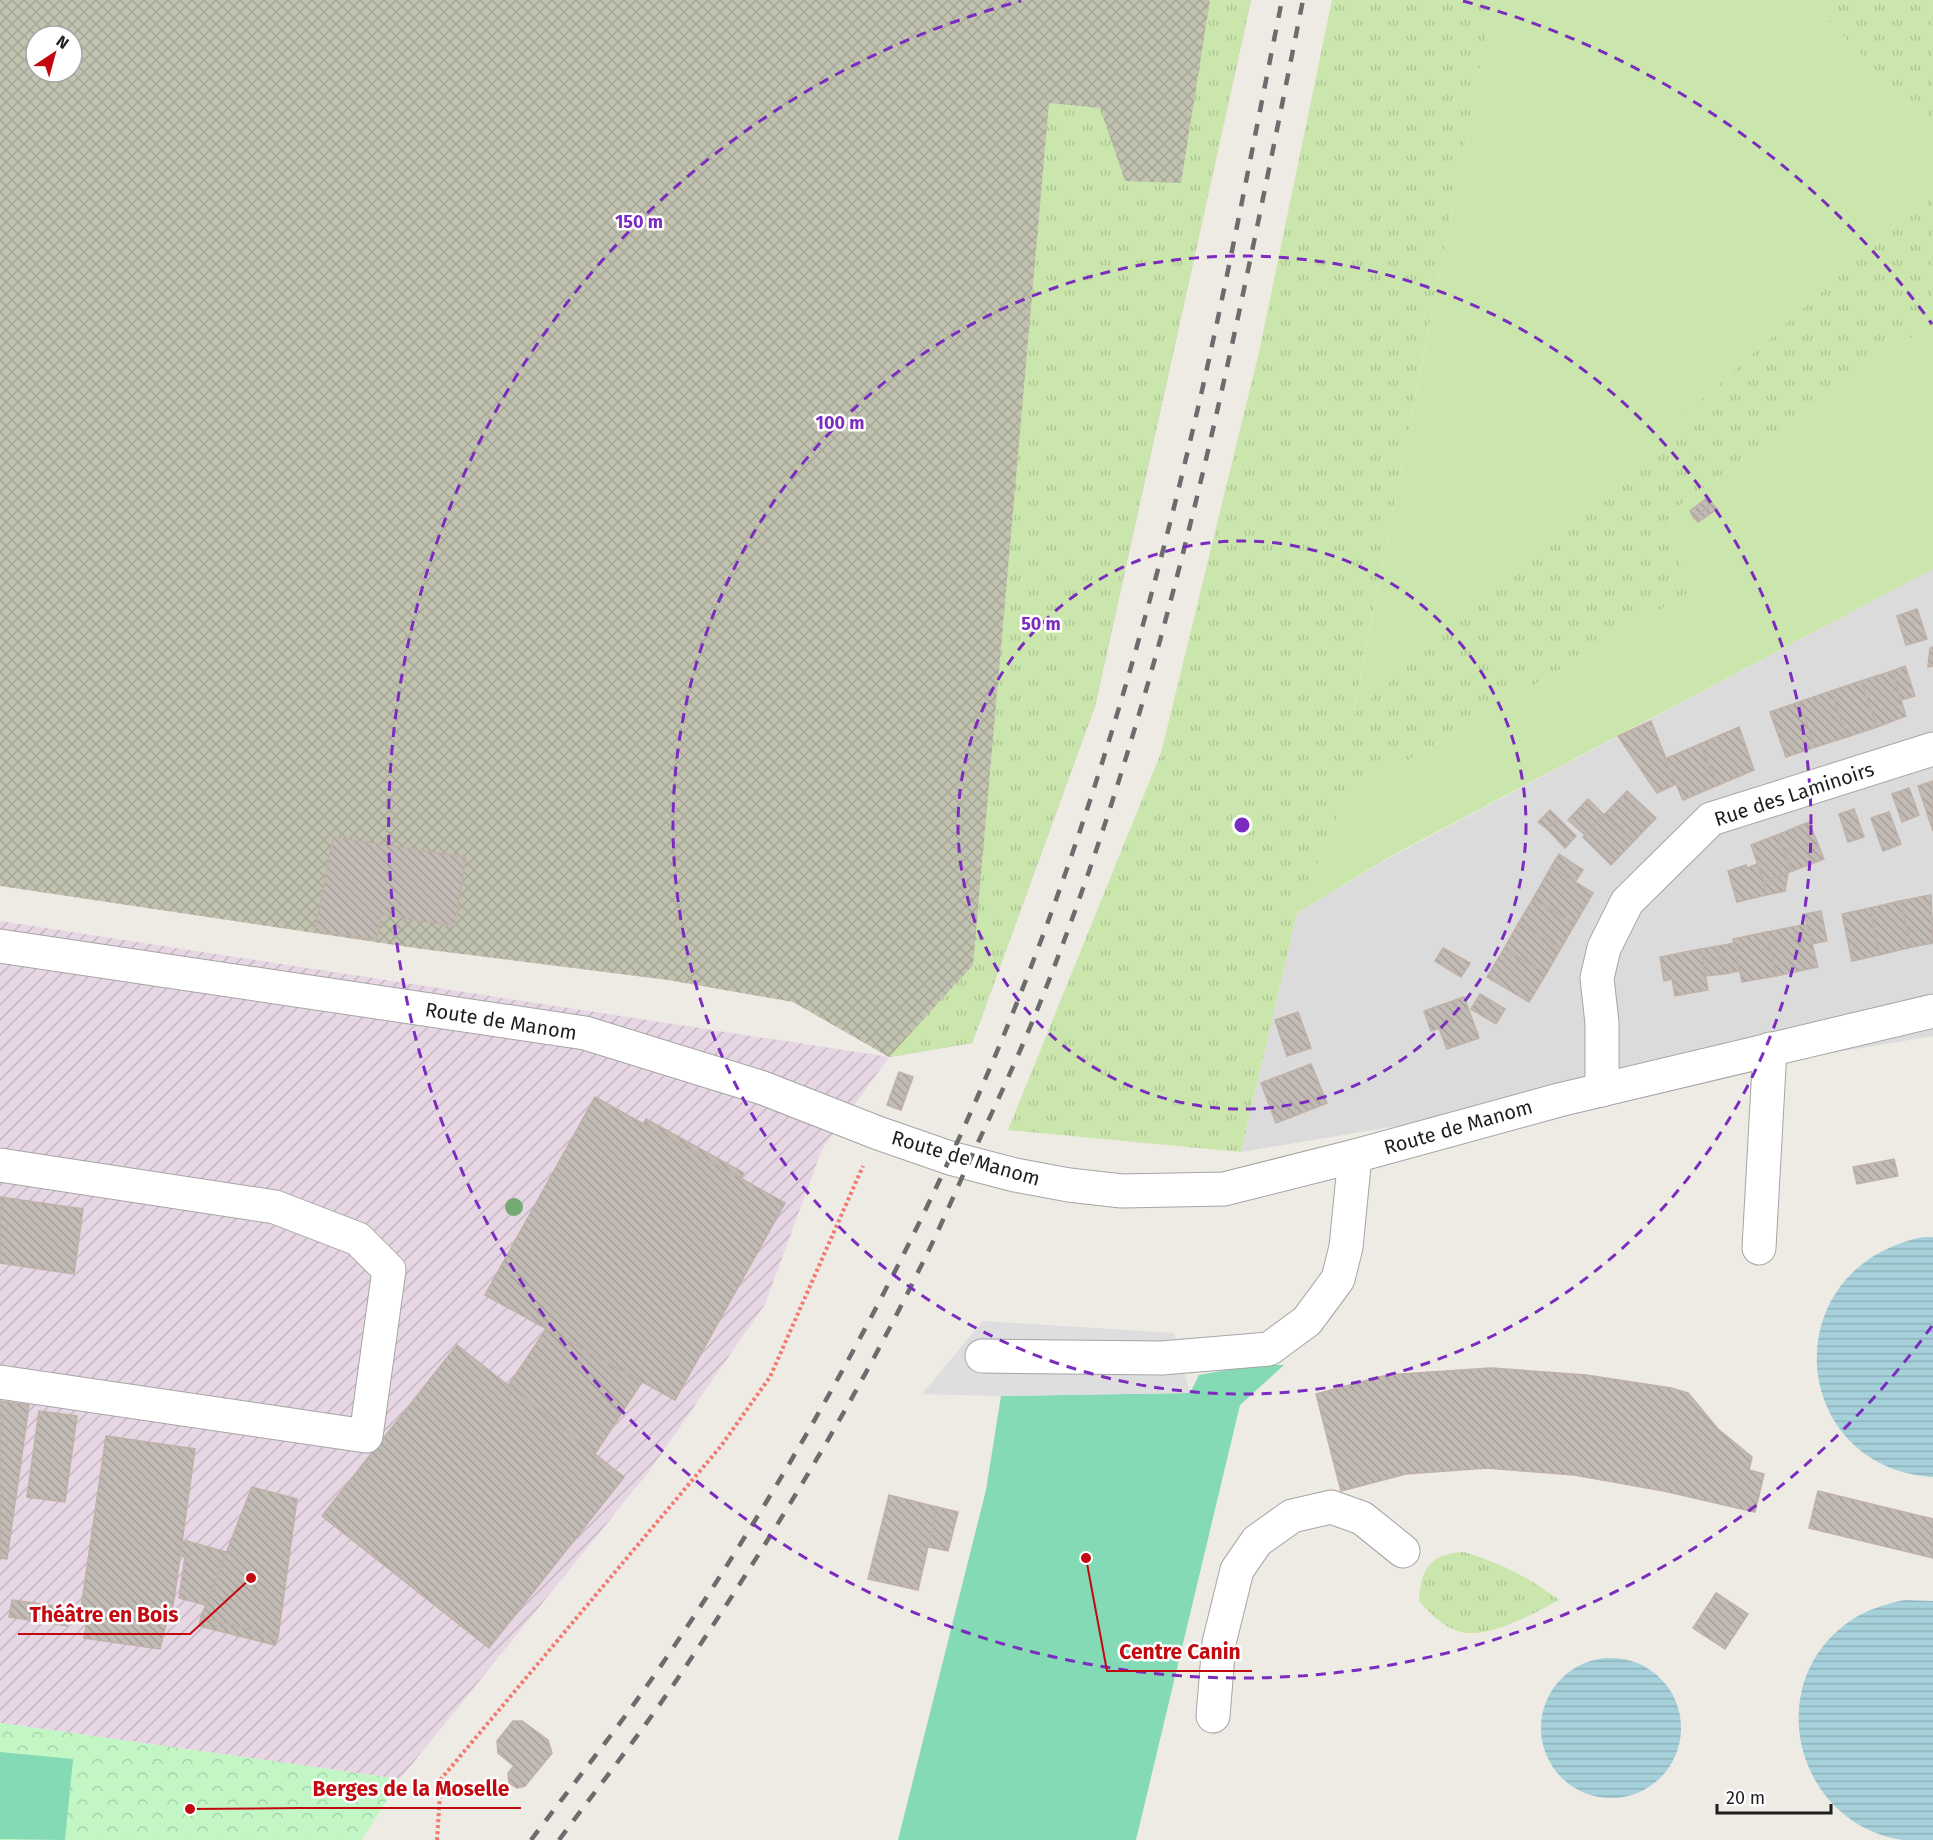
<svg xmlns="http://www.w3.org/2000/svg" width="1933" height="1840" viewBox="0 0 1933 1840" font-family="'Fira Sans',sans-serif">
<defs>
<pattern id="industrial-furrows" width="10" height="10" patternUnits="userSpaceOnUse" patternTransform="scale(1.5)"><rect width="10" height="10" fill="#e7d6e4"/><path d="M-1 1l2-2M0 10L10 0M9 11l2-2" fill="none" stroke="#c6b7c3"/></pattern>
<pattern id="construction-cross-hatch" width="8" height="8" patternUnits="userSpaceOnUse" patternTransform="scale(1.5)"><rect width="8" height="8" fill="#c2c2b0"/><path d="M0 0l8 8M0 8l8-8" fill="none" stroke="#a6a697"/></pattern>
<pattern id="grass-tufts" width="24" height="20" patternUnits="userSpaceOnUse" patternTransform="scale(1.5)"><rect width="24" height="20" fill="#cbe6ac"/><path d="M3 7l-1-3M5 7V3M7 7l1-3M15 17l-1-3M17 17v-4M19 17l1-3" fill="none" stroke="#aec594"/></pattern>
<pattern id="park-crowns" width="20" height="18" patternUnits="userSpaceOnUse" patternTransform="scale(1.5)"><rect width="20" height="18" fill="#c2f7c5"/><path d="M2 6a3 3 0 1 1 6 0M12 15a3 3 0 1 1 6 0" fill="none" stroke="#a6d3a9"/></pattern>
<pattern id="water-rules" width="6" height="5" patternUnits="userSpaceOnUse" patternTransform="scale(1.5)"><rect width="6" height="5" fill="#a6d0da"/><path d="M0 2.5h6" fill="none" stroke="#8eb2bb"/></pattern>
<pattern id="building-back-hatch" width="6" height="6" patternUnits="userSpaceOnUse" patternTransform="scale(1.5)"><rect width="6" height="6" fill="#c2bab4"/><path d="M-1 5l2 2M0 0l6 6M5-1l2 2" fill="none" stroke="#a69f9a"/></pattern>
</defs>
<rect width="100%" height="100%" fill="#eeeae4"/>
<!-- residential -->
<polygon fill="#dcdbdb" points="1933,569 1933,1036 1241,1152 1297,913 1391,857"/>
<!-- industrial -->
<polygon fill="url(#industrial-furrows)" points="0,921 889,1057 822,1149 765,1304 650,1470 400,1779 0,1723"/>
<!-- construction -->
<path fill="url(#construction-cross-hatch)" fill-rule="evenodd" d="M0 0H1251L1095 706 972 1043 889 1057 793 1002 668 980 422 949 0 886ZM36 36H72V72H36Z"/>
<!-- grass -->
<g fill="url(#grass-tufts)">
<polygon points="1210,0 1251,0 1095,706 972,1043 889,1057 973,965 1049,103 1100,108 1125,181 1181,183"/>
<polygon points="1332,0 1493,0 1353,714 1933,191 1933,326 1922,330 1669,513 1688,593 1345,798 1297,913 1241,1152 1008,1130 1161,753 1259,352"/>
<polygon points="1808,0 1933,0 1933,130"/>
<path d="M1464 1552C1502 1564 1527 1576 1559 1600 1534 1613 1484 1643 1455 1630 1440 1624 1430 1613 1419 1601 1421 1569 1429 1554 1464 1552Z"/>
</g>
<!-- park -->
<polygon fill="url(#park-crowns)" points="0,1723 400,1779 362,1840 0,1840"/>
<!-- garden -->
<g fill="#cbe6ac">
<polygon points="1493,0 1808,0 1933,130 1933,191 1353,715"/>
<polygon points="1933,326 1933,569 1391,856 1297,913 1345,798 1688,593 1669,513 1922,330"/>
</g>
<!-- pitch -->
<g fill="#85dab6">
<polygon points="1254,1365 1284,1365 1240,1405 1136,1840 898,1840 986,1490 1001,1396 1190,1393 1199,1375"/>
<polygon points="0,1752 73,1759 65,1840 0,1839"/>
</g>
<!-- parking -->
<polygon fill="#dedede" points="983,1321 1174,1333 1190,1393 1001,1396 922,1394"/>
<!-- water -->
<g fill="url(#water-rules)">
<path d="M1923 1237H1933V1477C1788 1468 1772 1268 1923 1237Z"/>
<path d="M1905 1600 1933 1601V1840H1929C1920 1840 1910 1840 1902 1840 1795 1823 1760 1683 1850 1621 1866 1610 1885 1604 1905 1600Z"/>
<circle cx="1611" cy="1728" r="70"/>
</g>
<!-- building -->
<g fill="url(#building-back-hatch)" stroke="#bfb1a7" stroke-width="1.5">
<polygon points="1708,497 1712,503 1694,518 1690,511"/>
<polygon points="1712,503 1717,509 1698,522 1694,518"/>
<polygon points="1917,609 1927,639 1906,645 1897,616"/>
<polygon points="1933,647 1933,666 1928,667 1930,648"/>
<polygon points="1905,666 1915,696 1901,700 1892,671"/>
<polygon points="1892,671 1906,716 1877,727 1861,681"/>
<polygon points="1861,681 1877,727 1847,737 1831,691"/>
<polygon points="1831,691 1847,737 1815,747 1799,702"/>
<polygon points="1799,702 1815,747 1786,757 1770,712"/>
<polygon points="1651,721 1676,784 1657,793 1618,736"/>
<polygon points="1739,727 1754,770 1718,785 1700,744"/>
<polygon points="1700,744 1718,785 1683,800 1665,759"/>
<polygon points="1933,781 1933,831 1918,786"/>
<polygon points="1909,788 1919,815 1902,822 1892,794"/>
<polygon points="1627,791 1656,818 1633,842 1604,815"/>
<polygon points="1588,799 1604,815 1585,835 1568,820"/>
<polygon points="1854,809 1864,837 1848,842 1839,814"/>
<polygon points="1550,810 1558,818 1547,829 1538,822"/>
<polygon points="1889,812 1901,844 1883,851 1871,818"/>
<polygon points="1604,815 1633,842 1611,865 1583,837"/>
<polygon points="1558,818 1576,836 1565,848 1547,829"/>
<polygon points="1809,822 1824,859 1792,871 1777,835"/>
<polygon points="1777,835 1792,871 1764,882 1751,845"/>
<polygon points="333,837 466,857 455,926 381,915 377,940 315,931"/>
<polygon points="1559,854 1583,870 1575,882 1551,867"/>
<polygon points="1757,864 1764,882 1766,895 1737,902 1728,871 1746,865 1747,868"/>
<polygon points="1551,867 1593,893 1575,924 1533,899"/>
<polygon points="1788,873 1785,891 1766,895 1764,882"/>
<polygon points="1931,895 1933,943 1912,947 1900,901"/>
<polygon points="1533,899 1575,924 1561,948 1518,924"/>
<polygon points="1900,901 1912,947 1879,955 1870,908"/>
<polygon points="1870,908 1879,955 1852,961 1842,914"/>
<polygon points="1821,911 1827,941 1812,944 1804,914"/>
<polygon points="1518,924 1561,948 1546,974 1504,949"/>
<polygon points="1807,924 1818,967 1776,976 1767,932"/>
<polygon points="1767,932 1776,976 1742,982 1733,939"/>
<polygon points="1735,943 1739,971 1723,974 1718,946"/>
<polygon points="1718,946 1723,974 1705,976 1701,949"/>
<polygon points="1443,948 1470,963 1461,977 1435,961"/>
<polygon points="1504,949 1546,974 1529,1002 1487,977"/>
<polygon points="1701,949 1708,990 1675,996 1672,979 1664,981 1660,957"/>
<polygon points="1480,994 1505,1009 1496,1024 1471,1009"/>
<polygon points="1464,997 1479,1038 1447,1049 1439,1028 1431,1031 1424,1011"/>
<polygon points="1298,1012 1311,1048 1287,1056 1275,1020"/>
<polygon points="1311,1064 1327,1103 1276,1123 1261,1083"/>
<polygon points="899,1072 913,1077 901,1110 887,1105"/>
<polygon points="595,1097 785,1203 675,1400 485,1295"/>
<polygon points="646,1119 744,1173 741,1178 643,1124"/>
<polygon points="1894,1159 1898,1176 1857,1184 1853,1167"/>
<polygon points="0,1197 83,1209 74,1274 0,1263"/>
<polygon points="546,1329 642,1382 595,1454 508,1386"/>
<polygon points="457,1345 624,1477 489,1648 322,1516"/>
<polygon points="1491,1368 1586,1375 1671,1388 1688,1393 1718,1429 1752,1457 1749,1470 1764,1474 1755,1512 1664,1491 1574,1475 1487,1468 1406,1474 1341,1491 1316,1394 1387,1375"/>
<polygon points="0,1401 29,1405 7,1559 0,1558"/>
<polygon points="39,1411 77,1416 65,1502 27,1497"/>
<polygon points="106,1436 195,1449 171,1621 81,1608"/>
<polygon points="252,1487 297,1499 278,1637 201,1617"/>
<polygon points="1818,1491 1933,1519 1933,1558 1809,1528"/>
<polygon points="889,1495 937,1507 918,1590 868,1579"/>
<polygon points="937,1507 958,1512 948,1551 928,1547"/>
<polygon points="187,1541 226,1552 206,1605 179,1598 185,1557 180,1555 182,1542"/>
<polygon points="1716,1593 1748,1614 1725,1649 1693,1628"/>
<polygon points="12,1600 69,1608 67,1626 9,1617"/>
<polygon points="89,1609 167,1620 160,1649 84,1638"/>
<polygon points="201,1617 278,1637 275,1645 199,1626"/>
<polygon points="513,1721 522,1721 548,1740 552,1753 525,1786 517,1788 509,1783 508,1773 514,1766 498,1753 497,1741"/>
</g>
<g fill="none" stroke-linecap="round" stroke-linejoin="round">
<!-- minor casing -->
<g stroke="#a5a5a5" stroke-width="35">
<g id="minor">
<polyline points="0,946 585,1033 763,1088 878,1133 950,1158 1015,1175 1069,1185 1122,1191 1224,1189 1355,1156 1559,1100 1933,1011"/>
<polyline points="1602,1090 1602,1023 1597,978 1604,948 1627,902 1711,819 1933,749"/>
<polyline points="0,1165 275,1207 358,1239 389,1270 366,1436 0,1382"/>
<polyline points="1759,1248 1770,1049"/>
<polyline points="982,1356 1162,1358 1269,1349 1307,1321 1338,1279 1346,1247 1355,1156"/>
<polyline points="1213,1716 1219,1643 1237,1570 1257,1541 1292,1516 1331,1507 1362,1518 1403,1551"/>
</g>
</g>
<!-- path -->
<polyline stroke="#f37970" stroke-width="4" stroke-dasharray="3 3" stroke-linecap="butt" points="437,1840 441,1779 721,1446 770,1377 863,1166"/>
<!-- minor -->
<use href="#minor" stroke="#fff" stroke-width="33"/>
<!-- rail -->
<g stroke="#6c6c6c" stroke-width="4.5" stroke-dasharray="12 12" stroke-linecap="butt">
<path d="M531 1840C574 1783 618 1728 658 1670 802 1459 926 1232 1020 995 1098 798 1156 592 1203 386 1232 258 1256 129 1282 0"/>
<path d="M559 1840C599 1786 641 1733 678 1678 766 1547 850 1411 919 1270 939 1231 956 1190 974 1151 997 1102 1020 1053 1040 1003 1169 680 1235 339 1303 0"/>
</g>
</g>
<!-- trees -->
<circle fill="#74ab72" cx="514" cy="1207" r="9"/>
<!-- distance rings -->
<g fill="none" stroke="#7b2cbf" stroke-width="3" stroke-dasharray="10 8">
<circle cx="1242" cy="825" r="284"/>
<circle cx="1242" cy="825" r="569"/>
<path d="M1932 1326A853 853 0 1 1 1021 1M1463 1A853 853 0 0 1 1932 324"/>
</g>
<g text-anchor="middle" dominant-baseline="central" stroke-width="5" stroke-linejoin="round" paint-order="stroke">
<!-- street labels -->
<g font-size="20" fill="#1e1e1e" stroke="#fff">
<text transform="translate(1794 794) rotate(-18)">Rue des Laminoirs</text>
<text transform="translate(501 1021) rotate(9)">Route de Manom</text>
<text transform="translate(1458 1127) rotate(-16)">Route de Manom</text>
<text transform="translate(966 1158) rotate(16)">Route de Manom</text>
</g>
</g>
<circle cx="1242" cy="825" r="9" fill="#7b2cbf" stroke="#fff" stroke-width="3"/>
<g font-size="18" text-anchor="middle" font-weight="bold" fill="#7b2cbf" stroke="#fff" stroke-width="5" stroke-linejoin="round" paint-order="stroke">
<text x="639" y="228">150 m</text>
<text x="840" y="429">100 m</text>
<text x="1041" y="630">50 m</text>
</g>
<!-- callouts -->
<path fill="none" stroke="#c20910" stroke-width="2" d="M251 1578L190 1634H18M1086 1558L1107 1671H1252M190 1809L300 1808H521"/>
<g fill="#c20910" stroke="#fff" stroke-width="2">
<circle cx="251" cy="1578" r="6"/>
<circle cx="1086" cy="1558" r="6"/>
<circle cx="190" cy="1809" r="6"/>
</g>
<g font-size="21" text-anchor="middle" font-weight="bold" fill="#c20910" stroke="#fff" stroke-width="5" stroke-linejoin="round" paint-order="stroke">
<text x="104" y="1622">Théâtre en Bois</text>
<text x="1180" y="1659">Centre Canin</text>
<text x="411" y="1796">Berges de la Moselle</text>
</g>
<!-- north arrow -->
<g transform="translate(54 54) rotate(36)"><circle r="28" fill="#ffffff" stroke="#a5a5a5" stroke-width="1.5"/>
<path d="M0-4.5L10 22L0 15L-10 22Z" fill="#c20910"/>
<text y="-9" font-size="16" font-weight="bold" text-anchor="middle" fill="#1e1e1e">N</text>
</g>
<!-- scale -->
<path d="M1717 1804v9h114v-9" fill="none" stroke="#1e1e1e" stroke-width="3"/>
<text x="1726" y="1804" font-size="18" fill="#1e1e1e" stroke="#ffffff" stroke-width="4.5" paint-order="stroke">20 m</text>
</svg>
